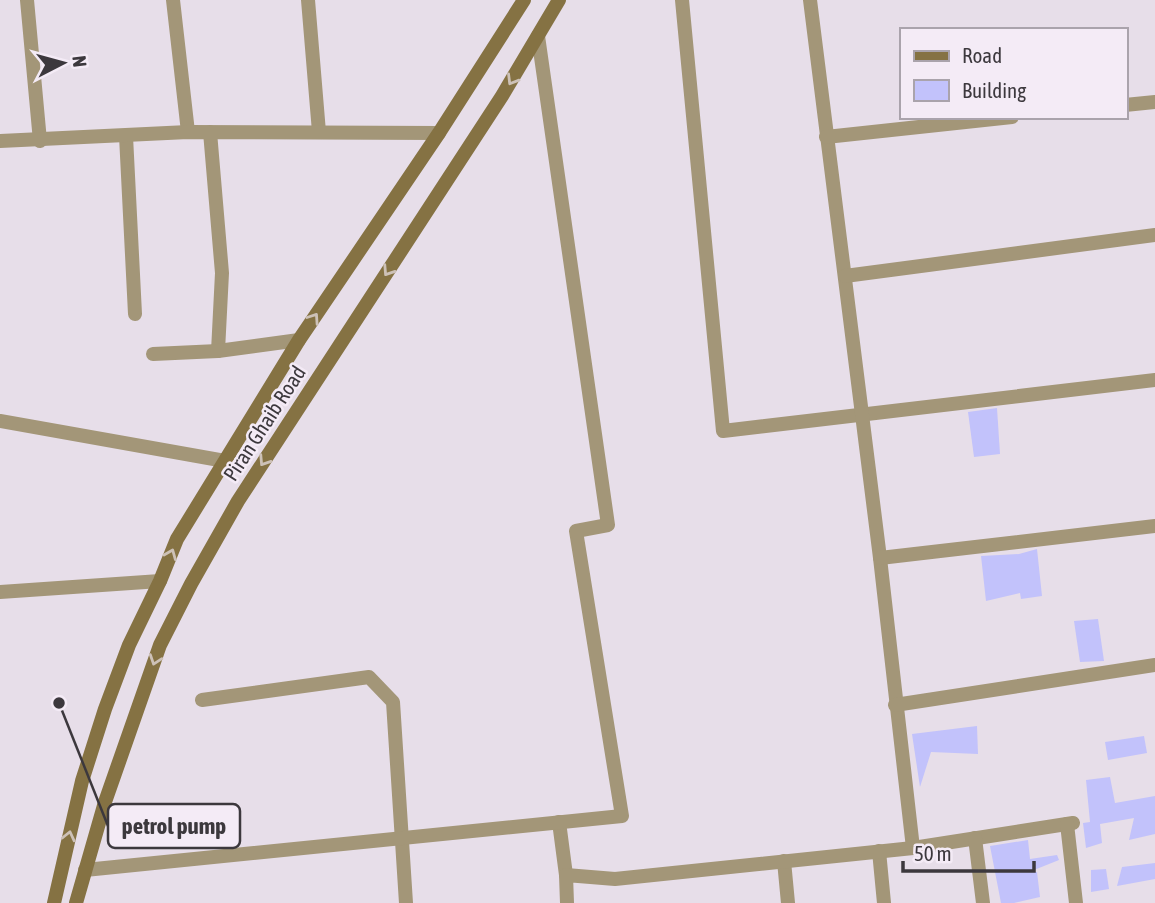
<svg xmlns="http://www.w3.org/2000/svg" width="1155" height="903" viewBox="0 0 1155 903" font-family="'Asap Condensed',sans-serif">
<rect width="100%" height="100%" fill="#e7dee9"/>
<!-- building -->
<g fill="#c2c2fb">
<polygon points="997,408 1000,454 974,457 968,412"/>
<polygon points="1037,549 1042,596 1021,599 1020,593 986,601 981,556 1019,554"/>
<polygon points="1098,619 1104,661 1080,662 1074,621"/>
<polygon points="977,726 978,754 931,752 920,787 912,734"/>
<polygon points="1144,736 1147,753 1108,760 1105,742"/>
<polygon points="1110,777 1115,803 1155,796 1155,834 1129,840 1134,818 1100,824 1102,843 1086,848 1083,823 1090,822 1086,780"/>
<polygon points="1028,840 1030,859 1057,855 1059,860 1029,872 1037,872 1040,897 1014,903 1001,903 990,846"/>
<polygon points="1155,863 1155,879 1117,886 1122,867"/>
<polygon points="1106,869 1109,889 1091,892 1091,870"/>
</g>
<g fill="none" stroke-linecap="round" stroke-linejoin="round">
<!-- minor -->
<g stroke="#a39678" stroke-width="14">
<polyline points="27,0 40,141"/>
<polyline points="173,0 188,132"/>
<polyline points="308,0 319,132"/>
<polyline points="682,0 723,431 1155,380"/>
<polyline points="810,0 880,558 913,848 1073,823"/>
<polyline points="1125,105 1155,102"/>
<polyline points="210,132 222,273 218,351"/>
<polyline points="126,136 135,314"/>
<polyline points="826,137 1012,117"/>
<polyline points="0,141 188,132 439,133"/>
<polyline points="845,276 1155,235"/>
<polyline points="153,354 218,351 299,340"/>
<polyline points="0,421 225,461"/>
<polyline points="880,558 1155,526"/>
<polyline points="202,700 369,677 393,702 406,903"/>
<polyline points="895,705 1155,665"/>
<polyline points="559,822 566,875"/>
<polyline points="1067,824 1076,903"/>
<polyline points="975,838 983,903"/>
<polyline points="879,851 884,903"/>
<polyline points="784,861 788,903"/>
<polyline points="85,870 622,816 576,531 608,525 538,36"/>
<polyline points="567,903 566,875 615,879 913,848"/>
</g>
<!-- tertiary -->
<polyline stroke="#a39678" stroke-width="14" points="0,592 160,581"/>
<!-- secondary -->
<g stroke="#857243" stroke-width="14">
<polyline points="54,903 82,781 105,709 129,645 160,581 177,539 299,340 439,133 524,0"/>
<polyline points="76,903 105,802 160,645 191,584 238,501 502,96 559,0"/>
</g>
</g>
<!-- one-way arrows -->
<defs><path id="oneway-chevron" d="M-2-3.5L2.5 0L-2 3.5" fill="none" stroke-width="1.6" stroke-linecap="round" stroke-linejoin="round" transform="scale(1.75)"/></defs>
<g stroke="#cdc1b7">
<use href="#oneway-chevron" transform="translate(512 80) rotate(121)"/>
<use href="#oneway-chevron" transform="translate(388 271) rotate(123)"/>
<use href="#oneway-chevron" transform="translate(314 318) rotate(-56)"/>
<use href="#oneway-chevron" transform="translate(264 461) rotate(123)"/>
<use href="#oneway-chevron" transform="translate(171 554) rotate(-68)"/>
<use href="#oneway-chevron" transform="translate(155 660) rotate(109)"/>
<use href="#oneway-chevron" transform="translate(69 836) rotate(-77)"/>
</g>
<g text-anchor="middle" dominant-baseline="central" stroke-width="5" stroke-linejoin="round" paint-order="stroke">
<!-- street labels -->
<g font-size="21" fill="#3c383d" stroke="#f4ebf6">
<text transform="translate(264 423) rotate(-57)">Piran Ghaib Road</text>
</g>
</g>
<!-- callouts -->
<path fill="none" stroke="#3c383d" stroke-width="2.5" d="M59 703L108 826"/>
<circle fill="#3c383d" stroke="#f4ebf6" stroke-width="2.5" cx="59" cy="703" r="7"/>
<rect fill="#f4ebf6" stroke="#3c383d" stroke-width="2.5" x="108" y="804" width="132" height="44" rx="7"/>
<g font-size="23" text-anchor="middle" font-weight="bold" fill="#3c383d">
<text x="174" y="834">petrol pump</text>
</g>
<!-- legend -->
<rect x="900" y="28" width="228" height="91" fill="#f4ebf6" stroke="#aaa3ac" stroke-width="2"/>
<rect x="914" y="51" width="35" height="10" fill="#857243" stroke="#aaa3ac" stroke-width="2"/>
<text x="962" y="63" font-size="21" fill="#3c383d">Road</text>
<rect x="914" y="80" width="35" height="21" fill="#c2c2fb" stroke="#aaa3ac" stroke-width="2"/>
<text x="962" y="98" font-size="21" fill="#3c383d">Building</text>
<!-- north arrow -->
<g transform="translate(63 63) rotate(84)" stroke="#f4ebf6" stroke-width="5" paint-order="stroke">
<path d="M0-5L12 26L0 18L-12 26Z" fill="#3c383d"/>
<text y="-10" font-size="19" font-weight="bold" text-anchor="middle" fill="#3c383d">N</text>
</g>
<!-- scale -->
<path d="M903 861v10h131v-10" fill="none" stroke="#3c383d" stroke-width="3.5"/>
<text x="914" y="861" font-size="21" fill="#3c383d" stroke="#f4ebf6" stroke-width="5" paint-order="stroke">50 m</text>
</svg>
